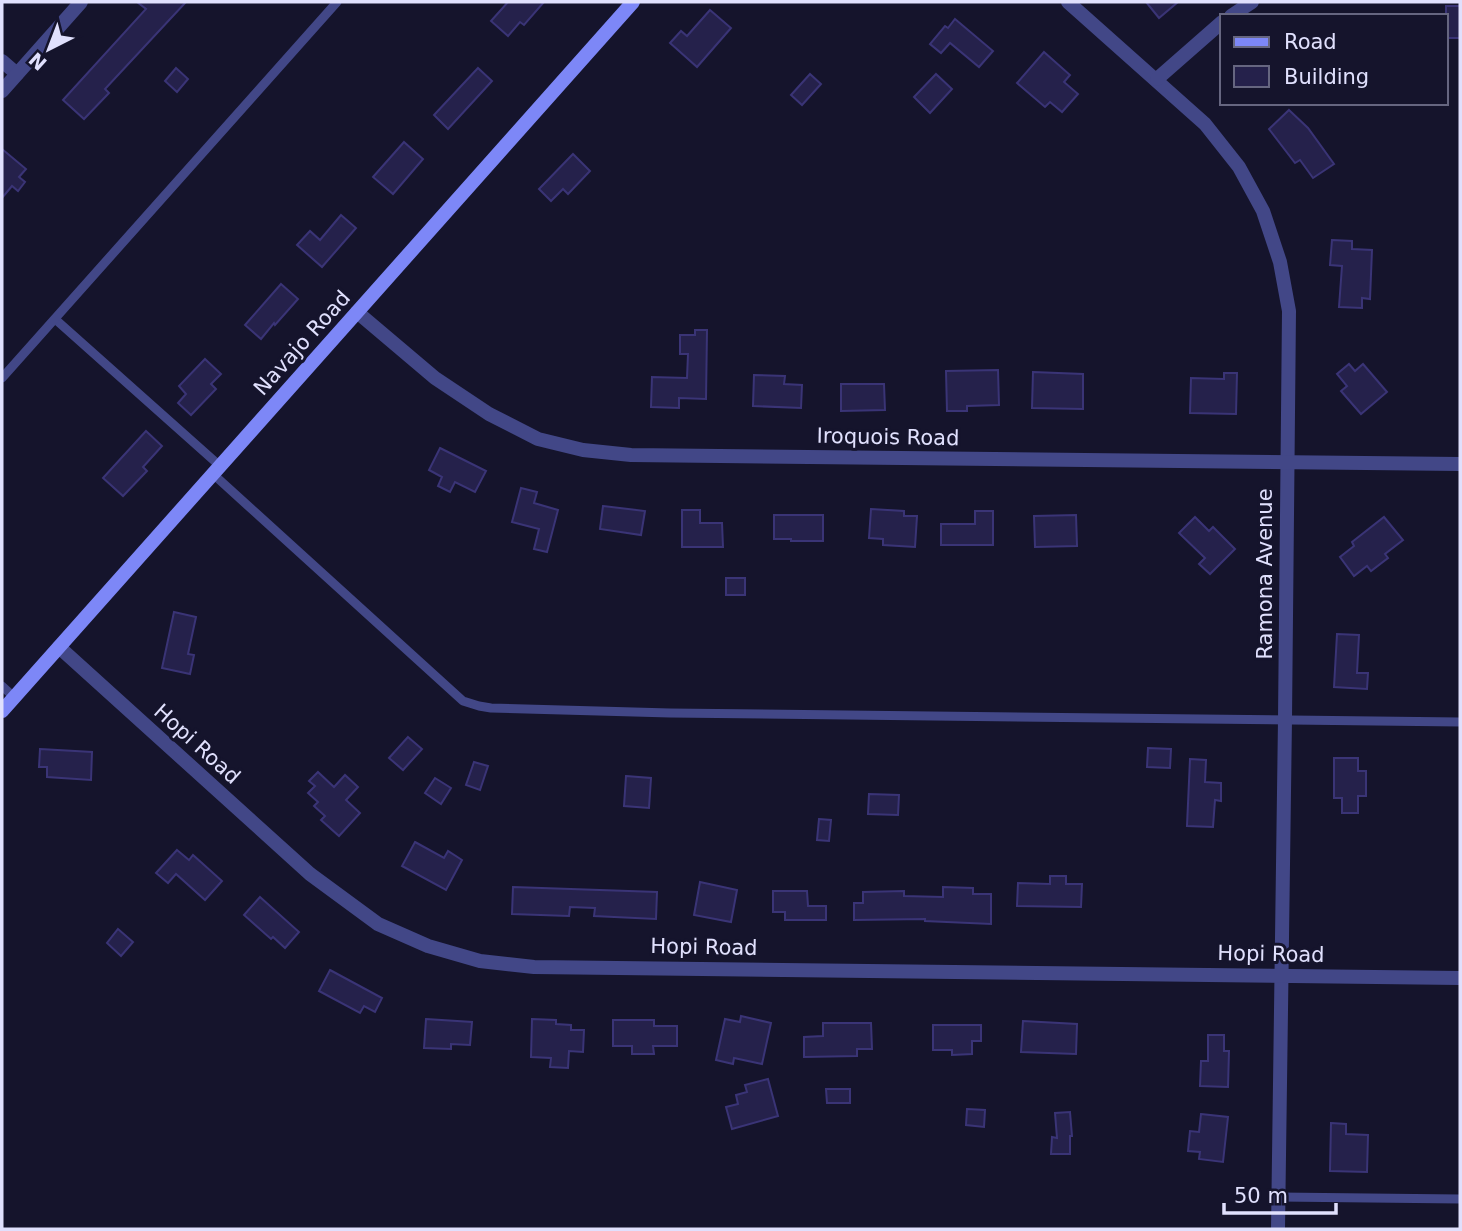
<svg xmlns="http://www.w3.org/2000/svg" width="1462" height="1231" viewBox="0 0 1462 1231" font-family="'DejaVu Sans',sans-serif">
<rect width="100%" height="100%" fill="#15142c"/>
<!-- building -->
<g fill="#25214b" stroke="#3a3476" stroke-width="2">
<polygon points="137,2 186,2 105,89 109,93 84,119 63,100 146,9"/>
<polygon points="508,2 544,2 524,25 520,22 508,36 491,21"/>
<polygon points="1146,2 1178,2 1159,18"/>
<rect x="1446" y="6" width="14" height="32"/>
<polygon points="710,10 731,28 697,67 670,43 681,31 687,36"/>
<polygon points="955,19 993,51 979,67 950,43 941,53 930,44 945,26 948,28"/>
<polygon points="1044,52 1070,75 1064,82 1078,94 1062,112 1050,102 1045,107 1017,83"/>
<polygon points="176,68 188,79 177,92 165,81"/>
<polygon points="478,68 492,81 448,129 434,115"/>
<polygon points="810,74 821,84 802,105 791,95"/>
<polygon points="936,74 952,89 930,113 914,97"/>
<polygon points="1289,110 1308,128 1334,164 1313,178 1300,160 1295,163 1269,129"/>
<polygon points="404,142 423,159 393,194 373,177"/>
<polygon points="2,149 26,169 19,177 25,182 18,191 12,186 2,198"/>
<polygon points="573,154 590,171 568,194 563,189 551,201 539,189"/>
<polygon points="341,215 356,228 322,267 297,245 310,231 320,240"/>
<polygon points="1332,240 1352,241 1352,249 1372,250 1370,299 1362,298 1362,308 1339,307 1342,266 1330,265"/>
<polygon points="281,284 298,299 275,325 274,323 261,339 245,325"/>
<polygon points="695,330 707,330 706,399 679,398 679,408 651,407 652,377 687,378 688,354 680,354 680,335 695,335"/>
<polygon points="205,359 221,374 211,384 216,389 191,415 178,403 186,394 179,386"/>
<polygon points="1349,364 1355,371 1363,364 1387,392 1361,414 1341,391 1347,386 1337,374"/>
<polygon points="998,370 999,405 967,406 967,411 947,411 946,371"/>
<polygon points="1033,372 1083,374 1083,409 1032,408"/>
<polygon points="1224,373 1237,373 1236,414 1190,413 1191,378 1224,379"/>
<polygon points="754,375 785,376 784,384 802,385 801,408 753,406"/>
<polygon points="841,384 884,384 885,410 841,411"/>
<polygon points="146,431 162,446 143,467 147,471 123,496 103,478"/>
<polygon points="440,448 486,471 475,492 455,482 450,492 438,486 442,477 429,470"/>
<polygon points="521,488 537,492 534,503 558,510 547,552 534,549 539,529 512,522"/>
<polygon points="603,506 645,511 641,535 600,529"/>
<polygon points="871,509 904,511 904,516 917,516 915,547 883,545 883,539 869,538"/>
<polygon points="682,510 700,510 700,523 722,523 723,547 682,547"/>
<polygon points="975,511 993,511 993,545 941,545 941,524 975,524"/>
<polygon points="774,515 823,515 823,541 791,541 791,539 774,539"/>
<polygon points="1076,515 1077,546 1035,547 1034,516"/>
<polygon points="1195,517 1209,531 1213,527 1235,549 1210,574 1199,564 1205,558 1179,533"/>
<polygon points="1384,517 1403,540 1385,554 1388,558 1371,571 1367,566 1354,576 1340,557 1354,546 1352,542"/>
<rect x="726" y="578" width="19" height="17"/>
<polygon points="174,612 196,617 188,654 194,655 190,674 162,668"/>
<polygon points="1337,634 1359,635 1357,673 1368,673 1367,689 1334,687"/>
<polygon points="408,737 422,749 403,770 389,758"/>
<polygon points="1148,748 1171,749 1170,768 1147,767"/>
<polygon points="40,749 92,752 91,780 47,777 47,767 39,767"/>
<polygon points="1334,758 1358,758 1358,771 1366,771 1366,796 1358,796 1358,813 1342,813 1342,798 1334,798"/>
<polygon points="1190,759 1206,760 1205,782 1221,783 1221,801 1215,800 1213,827 1187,826"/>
<polygon points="474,762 488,766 480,790 466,785"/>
<polygon points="318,772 334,787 345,775 358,787 346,800 360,813 339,836 321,820 325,816 314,806 318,802 308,793 315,786 309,781"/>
<polygon points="626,776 651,778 649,808 624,806"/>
<polygon points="435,778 451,788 441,804 425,793"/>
<polygon points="869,794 899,795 898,815 868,814"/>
<polygon points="819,819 831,820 829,841 817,840"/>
<polygon points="415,842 444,858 448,851 462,860 446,890 402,866"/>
<polygon points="177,850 189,860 193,855 222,881 205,900 176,874 168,883 156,873"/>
<polygon points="1050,876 1066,876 1066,884 1082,884 1081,907 1017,906 1018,883 1050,884"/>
<polygon points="700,882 737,890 731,922 694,915"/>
<polygon points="513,887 657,892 656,919 594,916 595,908 570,907 569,916 512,914"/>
<polygon points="943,887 973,888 973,894 991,894 991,924 925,921 925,919 854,920 854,903 863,903 863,892 904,891 904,896 943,897"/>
<polygon points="773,891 807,891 808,906 826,906 826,920 785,920 785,912 773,912"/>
<polygon points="260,897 299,932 285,948 273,937 271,939 244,915"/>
<polygon points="118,929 133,942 121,956 107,943"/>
<polygon points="330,970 382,998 375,1012 364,1006 360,1013 319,991"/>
<polygon points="741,1016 771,1023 762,1064 734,1058 733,1064 716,1060 725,1019 740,1022"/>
<polygon points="426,1019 472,1022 470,1045 451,1044 451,1049 424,1048"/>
<polygon points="532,1019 556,1020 556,1024 571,1025 571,1030 584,1030 583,1052 569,1051 568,1068 550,1067 551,1058 531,1057"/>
<polygon points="613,1020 654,1020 654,1026 677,1026 677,1046 653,1046 654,1054 632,1054 632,1046 613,1046"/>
<polygon points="1023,1021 1077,1024 1076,1054 1021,1052"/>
<polygon points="823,1023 871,1023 872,1049 857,1049 857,1056 804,1057 804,1037 823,1036"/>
<polygon points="933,1025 981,1025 981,1041 972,1041 972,1054 952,1055 952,1050 933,1050"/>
<polygon points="1208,1035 1224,1035 1224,1051 1229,1051 1228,1087 1200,1086 1201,1061 1208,1061"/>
<polygon points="768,1079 778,1116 732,1129 726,1107 738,1104 736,1095 747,1092 745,1085"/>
<polygon points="826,1089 850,1089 850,1103 827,1103"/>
<polygon points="967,1109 985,1110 984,1127 966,1125"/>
<polygon points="1070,1112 1072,1136 1070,1136 1070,1154 1051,1154 1052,1137 1057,1138 1055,1113"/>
<polygon points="1201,1114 1228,1117 1223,1162 1199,1159 1200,1152 1188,1151 1190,1131 1199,1132"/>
<polygon points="1331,1123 1346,1124 1346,1134 1368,1135 1367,1172 1330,1171"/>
</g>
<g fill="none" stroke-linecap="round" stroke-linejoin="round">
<!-- lane -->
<g stroke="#424787" stroke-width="9">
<polyline points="55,319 220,466"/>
<polyline points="2,378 337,2"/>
<polyline points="213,474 463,701 479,706 491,708 670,713 1460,722"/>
<polyline points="2,686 14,697"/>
<polyline points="1279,1197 1460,1199"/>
</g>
<!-- street -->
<g stroke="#424787" stroke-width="14">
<polyline points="1068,2 1205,124 1239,167 1263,211 1280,262 1289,311 1285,719 1278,1229"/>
<polyline points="1231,16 1252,2"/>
<polyline points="2,61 17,74"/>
<polyline points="1157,79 1222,22"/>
<polyline points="2,91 81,2"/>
<polyline points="357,312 435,378 489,414 538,439 583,450 631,455 1460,464"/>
<polyline points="59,647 310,874 378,924 428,946 480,961 534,967 1460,978"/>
</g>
<!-- secondary -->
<polyline stroke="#7d87f7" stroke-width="14" points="2,711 633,2"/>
</g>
<g text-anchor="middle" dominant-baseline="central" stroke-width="6" stroke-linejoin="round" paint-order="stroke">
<!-- street labels -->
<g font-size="21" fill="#e0e0fd" stroke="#15142c">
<text transform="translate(302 343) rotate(-48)">Navajo Road</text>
<text transform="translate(888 437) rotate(1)">Iroquois Road</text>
<text transform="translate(1265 574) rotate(-90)">Ramona Avenue</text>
<text transform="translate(197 744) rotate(42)">Hopi Road</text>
<text transform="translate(704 947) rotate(1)">Hopi Road</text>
<text transform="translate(1271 954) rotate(1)">Hopi Road</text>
</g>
</g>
<!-- border -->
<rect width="1462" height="1231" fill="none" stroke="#e0e0fd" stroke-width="7"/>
<!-- legend -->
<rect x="1220" y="14" width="228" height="91" fill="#15142c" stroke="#666680" stroke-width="2"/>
<rect x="1234" y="37" width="35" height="10" fill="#7d87f7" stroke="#666680" stroke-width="2"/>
<text x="1284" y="49" font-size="21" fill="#e0e0fd">Road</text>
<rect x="1234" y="66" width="35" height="21" fill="#25214b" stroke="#666680" stroke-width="2"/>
<text x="1284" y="84" font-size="21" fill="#e0e0fd">Building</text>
<!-- north arrow -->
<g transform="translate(49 49) rotate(222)" stroke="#15142c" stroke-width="5" paint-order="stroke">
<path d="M0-5L12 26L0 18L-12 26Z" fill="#e0e0fd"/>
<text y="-10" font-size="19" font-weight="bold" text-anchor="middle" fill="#e0e0fd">N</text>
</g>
<!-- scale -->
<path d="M1224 1203v10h112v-10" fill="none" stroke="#e0e0fd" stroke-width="3.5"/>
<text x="1234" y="1203" font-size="21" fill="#e0e0fd" stroke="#15142c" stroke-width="5" paint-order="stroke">50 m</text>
</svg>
